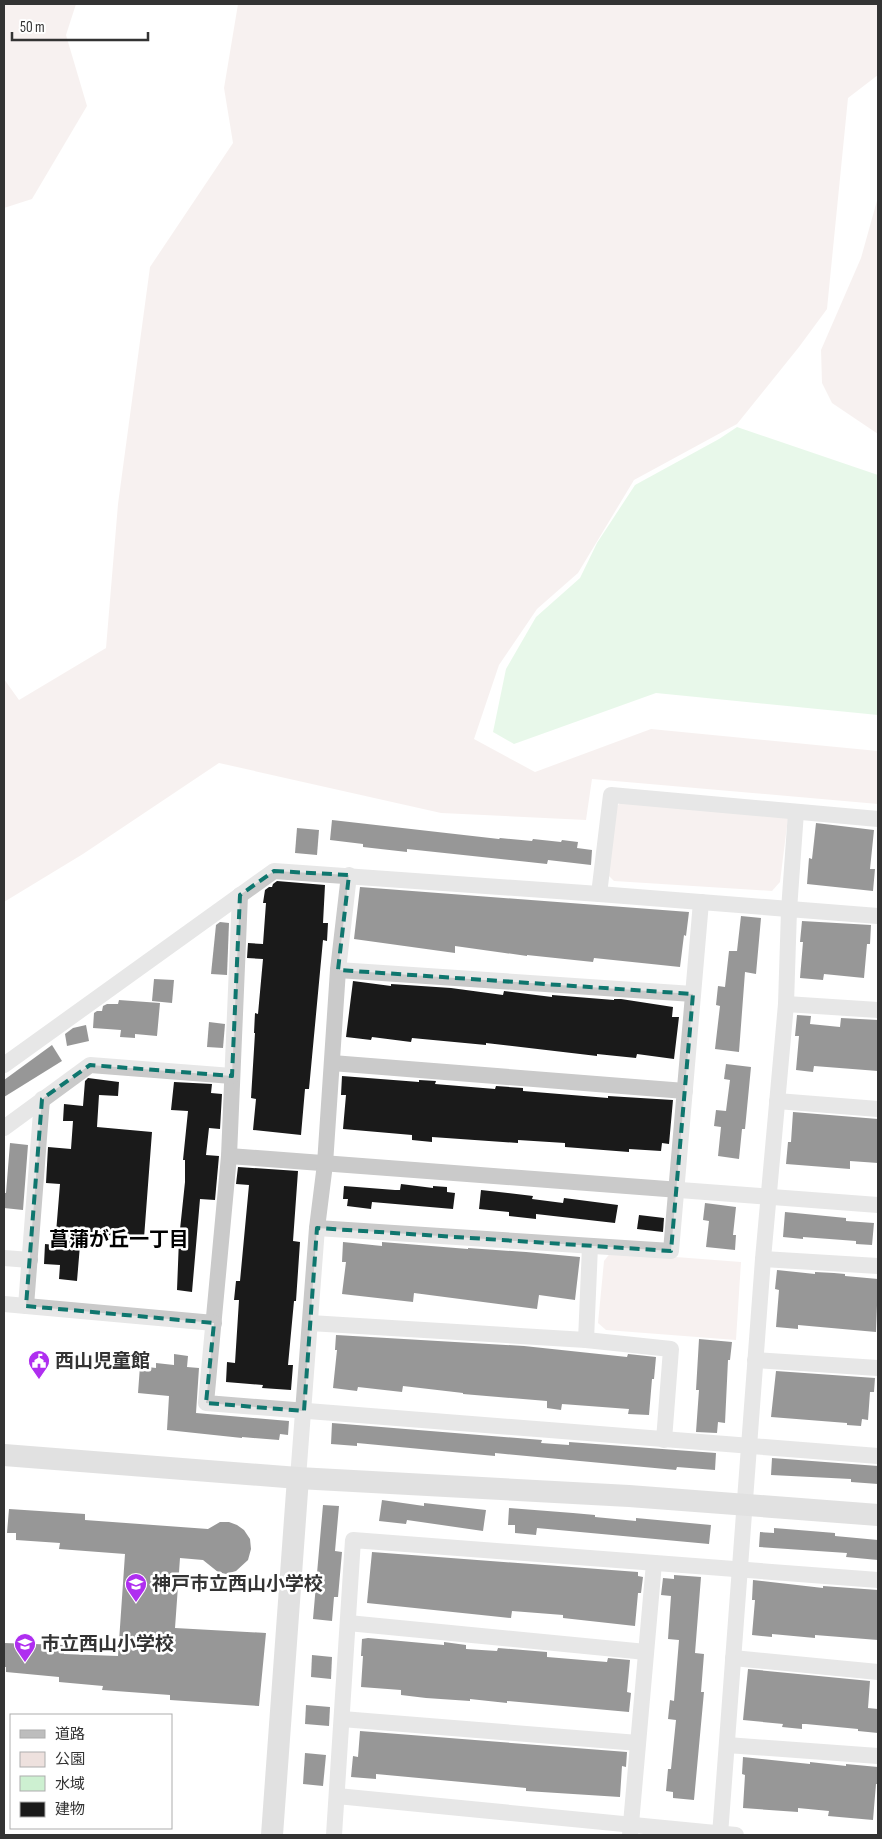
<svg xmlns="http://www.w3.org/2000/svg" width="882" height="1839" viewBox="0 0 882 1839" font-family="'Sofia Sans Condensed','Noto Sans JP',sans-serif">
<rect width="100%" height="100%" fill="#fff"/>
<!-- green -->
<g fill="#eee1de">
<polygon points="4,4 76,4 66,35 87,106 32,199 4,208"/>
<polygon points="238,4 878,4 878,75 848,98 827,309 799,347 737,424 634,480 578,573 537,609 499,665 474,739 535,772 651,729 878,751 878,804 592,779 586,820 441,813 219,763 83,854 4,902 4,679 19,700 106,648 118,504 150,267 233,143 224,88"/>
<polygon points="878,197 878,434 832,403 822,383 821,350 861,258"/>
<polygon points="624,800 788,818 780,882 772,891 614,881 608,875 614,808"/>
<polygon points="611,1252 741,1262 736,1340 606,1330 598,1323 604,1261"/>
</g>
<!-- water -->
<polygon fill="#cdf0d1" points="737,427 878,475 878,715 656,693 514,744 493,732 506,669 536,617 580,578 597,543 635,485 719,439"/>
<!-- building -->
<g fill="#1a1a1a">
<polygon points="332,820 499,839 500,838 532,841 533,839 561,842 562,840 578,842 577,848 592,850 591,865 548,860 547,864 407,849 407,852 363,847 363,844 330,840"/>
<polygon points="816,823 874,830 870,869 875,869 873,891 807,884 809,858 812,859"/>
<polygon points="297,828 319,830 317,855 295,853"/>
<polygon points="277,881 325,885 323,923 328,923 327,941 323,940 309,1089 305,1089 301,1135 253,1130 256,1099 251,1098 255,1033 254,1033 255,1013 258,1014 263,959 247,958 248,943 263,944 266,903 263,903 265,890 269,887 272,887 273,884"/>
<polygon points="360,887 689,912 686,936 684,935 680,967 594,958 593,962 527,955 527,956 455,946 455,953 354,939"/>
<polygon points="741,916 761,918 756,974 745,972 739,1052 715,1049 720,1006 716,1005 718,986 725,987 729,951 737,951"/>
<polygon points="802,921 871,925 870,944 867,944 864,978 824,974 823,980 800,978 803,942 800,942"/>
<polygon points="220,922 229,923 227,975 211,974 216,925"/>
<polygon points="154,979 174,980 172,1003 152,1001"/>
<polygon points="353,981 391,986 391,984 451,988 503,995 504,991 552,997 552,995 614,1000 614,999 621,999 673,1007 672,1017 679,1017 674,1059 637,1054 636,1058 597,1054 597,1056 486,1043 486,1045 412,1038 411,1042 372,1037 371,1040 346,1037"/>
<polygon points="119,1000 160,1003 157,1036 135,1034 135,1038 120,1037 121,1030 93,1028 94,1013 97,1011 102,1011 103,1006 107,1004 118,1004"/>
<polygon points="797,1015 811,1016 810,1024 840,1027 841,1018 878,1020 878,1071 814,1066 813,1072 796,1070 799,1036 795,1036"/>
<polygon points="209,1022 225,1024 223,1048 207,1047"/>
<polygon points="86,1025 89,1041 67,1046 65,1034 73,1028"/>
<polygon points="52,1045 62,1061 4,1097 4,1080"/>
<polygon points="726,1064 751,1067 745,1129 742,1129 739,1159 718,1156 721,1127 714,1126 716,1110 726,1111 730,1080 724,1079"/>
<polygon points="342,1076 419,1082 419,1080 436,1081 435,1084 495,1089 496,1086 523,1088 523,1091 608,1098 608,1096 673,1100 669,1144 662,1143 661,1151 629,1149 629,1152 565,1147 565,1143 518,1140 518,1143 432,1137 432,1142 412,1140 412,1135 343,1129 346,1095 341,1095"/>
<polygon points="88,1078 119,1082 118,1096 99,1095 97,1127 152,1132 144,1238 81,1233 77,1281 59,1279 60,1265 44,1264 45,1244 55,1245 60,1184 46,1183 48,1147 71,1149 73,1121 63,1121 64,1104 83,1106 85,1081"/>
<polygon points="174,1082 212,1084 211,1093 222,1094 220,1129 209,1128 206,1155 219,1156 215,1200 200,1199 192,1292 177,1290 179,1239 185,1182 185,1160 183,1160 188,1111 171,1110"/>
<polygon points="793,1112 878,1119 878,1163 850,1161 850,1169 786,1164 788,1142 791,1142"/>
<polygon points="10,1143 28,1145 23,1210 4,1208 4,1193 6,1193"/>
<polygon points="238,1167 298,1171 293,1241 300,1242 296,1301 294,1301 288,1365 293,1365 291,1390 262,1388 263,1385 226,1382 227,1362 235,1363 239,1300 234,1300 236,1281 240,1281 249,1185 236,1184"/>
<polygon points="401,1184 433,1188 433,1186 447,1187 447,1192 455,1193 453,1209 372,1202 371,1209 347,1206 348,1199 343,1199 344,1186 395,1190 400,1190"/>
<polygon points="481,1190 533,1196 532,1199 563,1203 564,1198 618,1205 615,1223 536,1214 536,1219 509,1216 509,1212 479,1209"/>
<polygon points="705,1203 736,1207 733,1235 736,1235 735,1250 706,1247 709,1221 703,1220"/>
<polygon points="785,1212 846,1218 846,1221 874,1223 872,1245 856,1244 856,1241 803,1237 803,1239 783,1237"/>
<polygon points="639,1215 664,1218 663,1232 637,1229"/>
<polygon points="343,1242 382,1246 382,1242 468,1249 468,1248 526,1252 580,1257 575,1300 539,1295 537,1309 414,1293 413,1302 342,1294 346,1262 342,1262"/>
<polygon points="777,1270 815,1274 815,1272 834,1273 845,1274 845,1276 878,1279 876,1332 798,1325 798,1329 776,1327 779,1290 775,1289"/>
<polygon points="336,1335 524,1346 627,1357 628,1354 656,1357 654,1379 652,1379 649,1415 628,1414 629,1409 562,1404 561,1410 547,1408 547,1401 463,1394 463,1393 403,1386 402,1392 358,1387 357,1391 333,1388 337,1350 335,1350"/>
<polygon points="699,1339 732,1342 730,1360 728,1360 725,1423 718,1422 717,1433 696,1432 699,1390 696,1390"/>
<polygon points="174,1354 188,1356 187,1367 199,1368 196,1413 289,1421 288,1435 280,1434 279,1440 242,1437 242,1438 167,1430 169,1396 138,1393 140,1366 156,1368 156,1363 174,1365"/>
<polygon points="776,1371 875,1378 874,1392 870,1392 868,1420 862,1419 861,1426 847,1425 847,1423 771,1417"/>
<polygon points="332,1423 542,1440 541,1443 569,1445 569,1442 716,1453 715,1470 677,1467 676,1470 495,1453 495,1456 357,1443 357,1446 331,1444"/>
<polygon points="772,1458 878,1466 878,1484 851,1482 851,1479 771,1475"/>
<polygon points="382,1500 424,1506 424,1503 486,1510 483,1531 407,1520 406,1524 379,1521"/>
<polygon points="323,1505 339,1506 335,1551 342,1552 338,1597 334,1597 332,1621 313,1619"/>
<polygon points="509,1508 573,1513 595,1515 595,1517 636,1521 636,1518 711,1525 709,1544 537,1528 536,1535 515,1533 515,1525 508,1525"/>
<polygon points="9,1509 85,1514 85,1520 208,1529 220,1522 229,1522 237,1525 244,1530 250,1539 251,1549 248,1560 236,1571 226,1574 218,1572 203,1560 180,1558 175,1628 266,1633 259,1706 170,1700 170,1695 102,1690 103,1686 59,1682 59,1677 6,1672 6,1667 4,1667 4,1643 64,1645 64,1654 118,1656 125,1554 59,1549 60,1543 16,1540 16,1533 7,1533"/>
<polygon points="774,1528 835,1533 835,1536 878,1540 878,1560 846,1557 847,1553 759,1547 760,1532 774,1533"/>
<polygon points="372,1552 638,1572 638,1576 643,1577 641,1593 638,1593 635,1626 563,1618 563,1615 512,1611 511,1618 367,1603"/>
<polygon points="674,1575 701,1577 695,1653 704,1654 701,1692 704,1692 694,1800 673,1798 673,1792 666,1791 668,1769 671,1769 676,1720 668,1719 670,1700 674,1701 679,1640 668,1639 671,1596 661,1595 663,1578 674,1579"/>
<polygon points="753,1580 823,1588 823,1586 878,1590 878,1640 815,1635 815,1638 772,1634 772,1637 752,1635 755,1600 752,1600"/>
<polygon points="368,1638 444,1645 444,1642 466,1645 466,1649 497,1651 498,1648 547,1652 547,1657 607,1662 608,1658 630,1660 627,1692 631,1693 629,1712 507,1701 507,1703 470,1699 470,1701 426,1698 401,1695 401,1690 361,1687 363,1656 361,1656 362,1639"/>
<polygon points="312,1655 332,1657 331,1679 311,1677"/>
<polygon points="748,1669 870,1681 868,1708 878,1709 878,1733 858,1731 858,1729 806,1724 802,1724 802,1729 782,1727 783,1724 743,1720"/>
<polygon points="306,1705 330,1707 329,1726 305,1724"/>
<polygon points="360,1731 627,1752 626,1767 622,1766 620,1797 526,1791 526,1788 376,1774 376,1779 351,1777 353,1756 358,1757"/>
<polygon points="305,1753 326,1755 323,1786 303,1784"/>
<polygon points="743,1757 810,1764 810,1762 846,1766 846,1764 878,1767 878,1784 876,1784 873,1820 828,1816 829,1811 798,1808 798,1812 743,1808 745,1775 742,1774"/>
</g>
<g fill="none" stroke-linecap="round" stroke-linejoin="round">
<!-- street -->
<g stroke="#cacaca" stroke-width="16">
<polyline points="599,894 611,795 878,819"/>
<polyline points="240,895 229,1156 206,1403 878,1456"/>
<polyline points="338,970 693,994"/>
<polyline points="786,1004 878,1010"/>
<polyline points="332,1063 685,1091"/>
<polyline points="4,1065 274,871 599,894 878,916"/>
<polyline points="777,1101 878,1109"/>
<polyline points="4,1128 90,1065 232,1076"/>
<polyline points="229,1156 878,1205"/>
<polyline points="317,1228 671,1251 701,902"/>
<polyline points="4,1258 30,1260"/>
<polyline points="763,1259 878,1266"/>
<polyline points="4,1304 214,1323"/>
<polyline points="26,1306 42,1099"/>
<polyline points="310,1323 586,1340 671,1349 664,1440"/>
<polyline points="586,1340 590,1246"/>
<polyline points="755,1360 878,1368"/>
<polyline points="298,1478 317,1228 325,1164 338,970 349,875"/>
<polyline points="348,1623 646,1652"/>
<polyline points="733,1658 878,1672"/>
<polyline points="342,1719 638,1743"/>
<polyline points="727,1745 878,1756"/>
<polyline points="337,1796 736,1835"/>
<polyline points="334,1835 353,1540 878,1580"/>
<polyline points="630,1835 654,1563"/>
<polyline points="720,1835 763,1259 786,1004 789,910 796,812"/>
</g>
<!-- secondary -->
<g stroke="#bdbdbd" stroke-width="22">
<polyline points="4,1455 298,1478 629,1496 878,1515"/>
<polyline points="272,1835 298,1478"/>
</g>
</g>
<!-- marked area -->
<path d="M0 0H882V1839H0ZM274 871 349 875 338 970 693 994 671 1251 317 1228 304 1411 206 1403 214 1323 26 1306 42 1099 90 1065 232 1076 240 895Z" fill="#fff" fill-opacity=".55" fill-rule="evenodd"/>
<path fill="none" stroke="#0f766e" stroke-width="4" stroke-dasharray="10 6" stroke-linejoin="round" d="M274 871 349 875 338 970 693 994 671 1251 317 1228 304 1411 206 1403 214 1323 26 1306 42 1099 90 1065 232 1076 240 895Z"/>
<!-- icons -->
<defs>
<g id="civic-pin" transform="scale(1.125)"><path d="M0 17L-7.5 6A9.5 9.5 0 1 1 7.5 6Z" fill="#af2ef0" stroke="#fff"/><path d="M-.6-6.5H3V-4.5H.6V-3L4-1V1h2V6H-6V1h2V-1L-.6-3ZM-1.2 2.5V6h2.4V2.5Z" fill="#fff"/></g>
<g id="school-pin" transform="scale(1.125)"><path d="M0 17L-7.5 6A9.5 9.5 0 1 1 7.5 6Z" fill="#af2ef0" stroke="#fff"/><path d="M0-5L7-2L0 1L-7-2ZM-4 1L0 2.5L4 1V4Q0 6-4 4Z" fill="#fff"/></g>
</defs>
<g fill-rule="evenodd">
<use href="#civic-pin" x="39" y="1361"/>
<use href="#school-pin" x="136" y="1584"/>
<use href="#school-pin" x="25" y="1644"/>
</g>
<g text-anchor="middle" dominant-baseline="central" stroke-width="5" stroke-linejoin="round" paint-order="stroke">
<!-- poi labels -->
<g font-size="19" font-weight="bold" fill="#333" stroke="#fff" text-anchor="start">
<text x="55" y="1361">西山児童館</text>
<text x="152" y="1584">神戸市立西山小学校</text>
<text x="41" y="1644">市立西山小学校</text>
</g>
<!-- neighbourhood labels -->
<g font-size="20" font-weight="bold" fill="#000" stroke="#fff">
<text x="119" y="1240">菖蒲が丘一丁目</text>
</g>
</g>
<!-- border -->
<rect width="882" height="1839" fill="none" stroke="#333333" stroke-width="10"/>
<!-- legend -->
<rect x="10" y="1714" width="162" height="115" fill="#ffffff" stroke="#adadad"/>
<rect x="20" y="1730" width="25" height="8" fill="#bdbdbd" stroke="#adadad"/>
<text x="55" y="1739" font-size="15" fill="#333333">道路</text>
<rect x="20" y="1752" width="25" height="15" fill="#eee1de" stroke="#adadad"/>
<text x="55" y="1764" font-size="15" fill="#333333">公園</text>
<rect x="20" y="1776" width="25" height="15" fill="#cdf0d1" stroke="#adadad"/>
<text x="55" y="1789" font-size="15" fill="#333333">水域</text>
<rect x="20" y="1802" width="25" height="15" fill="#1a1a1a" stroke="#adadad"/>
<text x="55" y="1814" font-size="15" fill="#333333">建物</text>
<!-- scale -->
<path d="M12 32v8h136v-8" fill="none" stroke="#333333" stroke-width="2.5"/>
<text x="20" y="32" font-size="15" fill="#333333" stroke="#ffffff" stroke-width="4" paint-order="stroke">50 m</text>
</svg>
